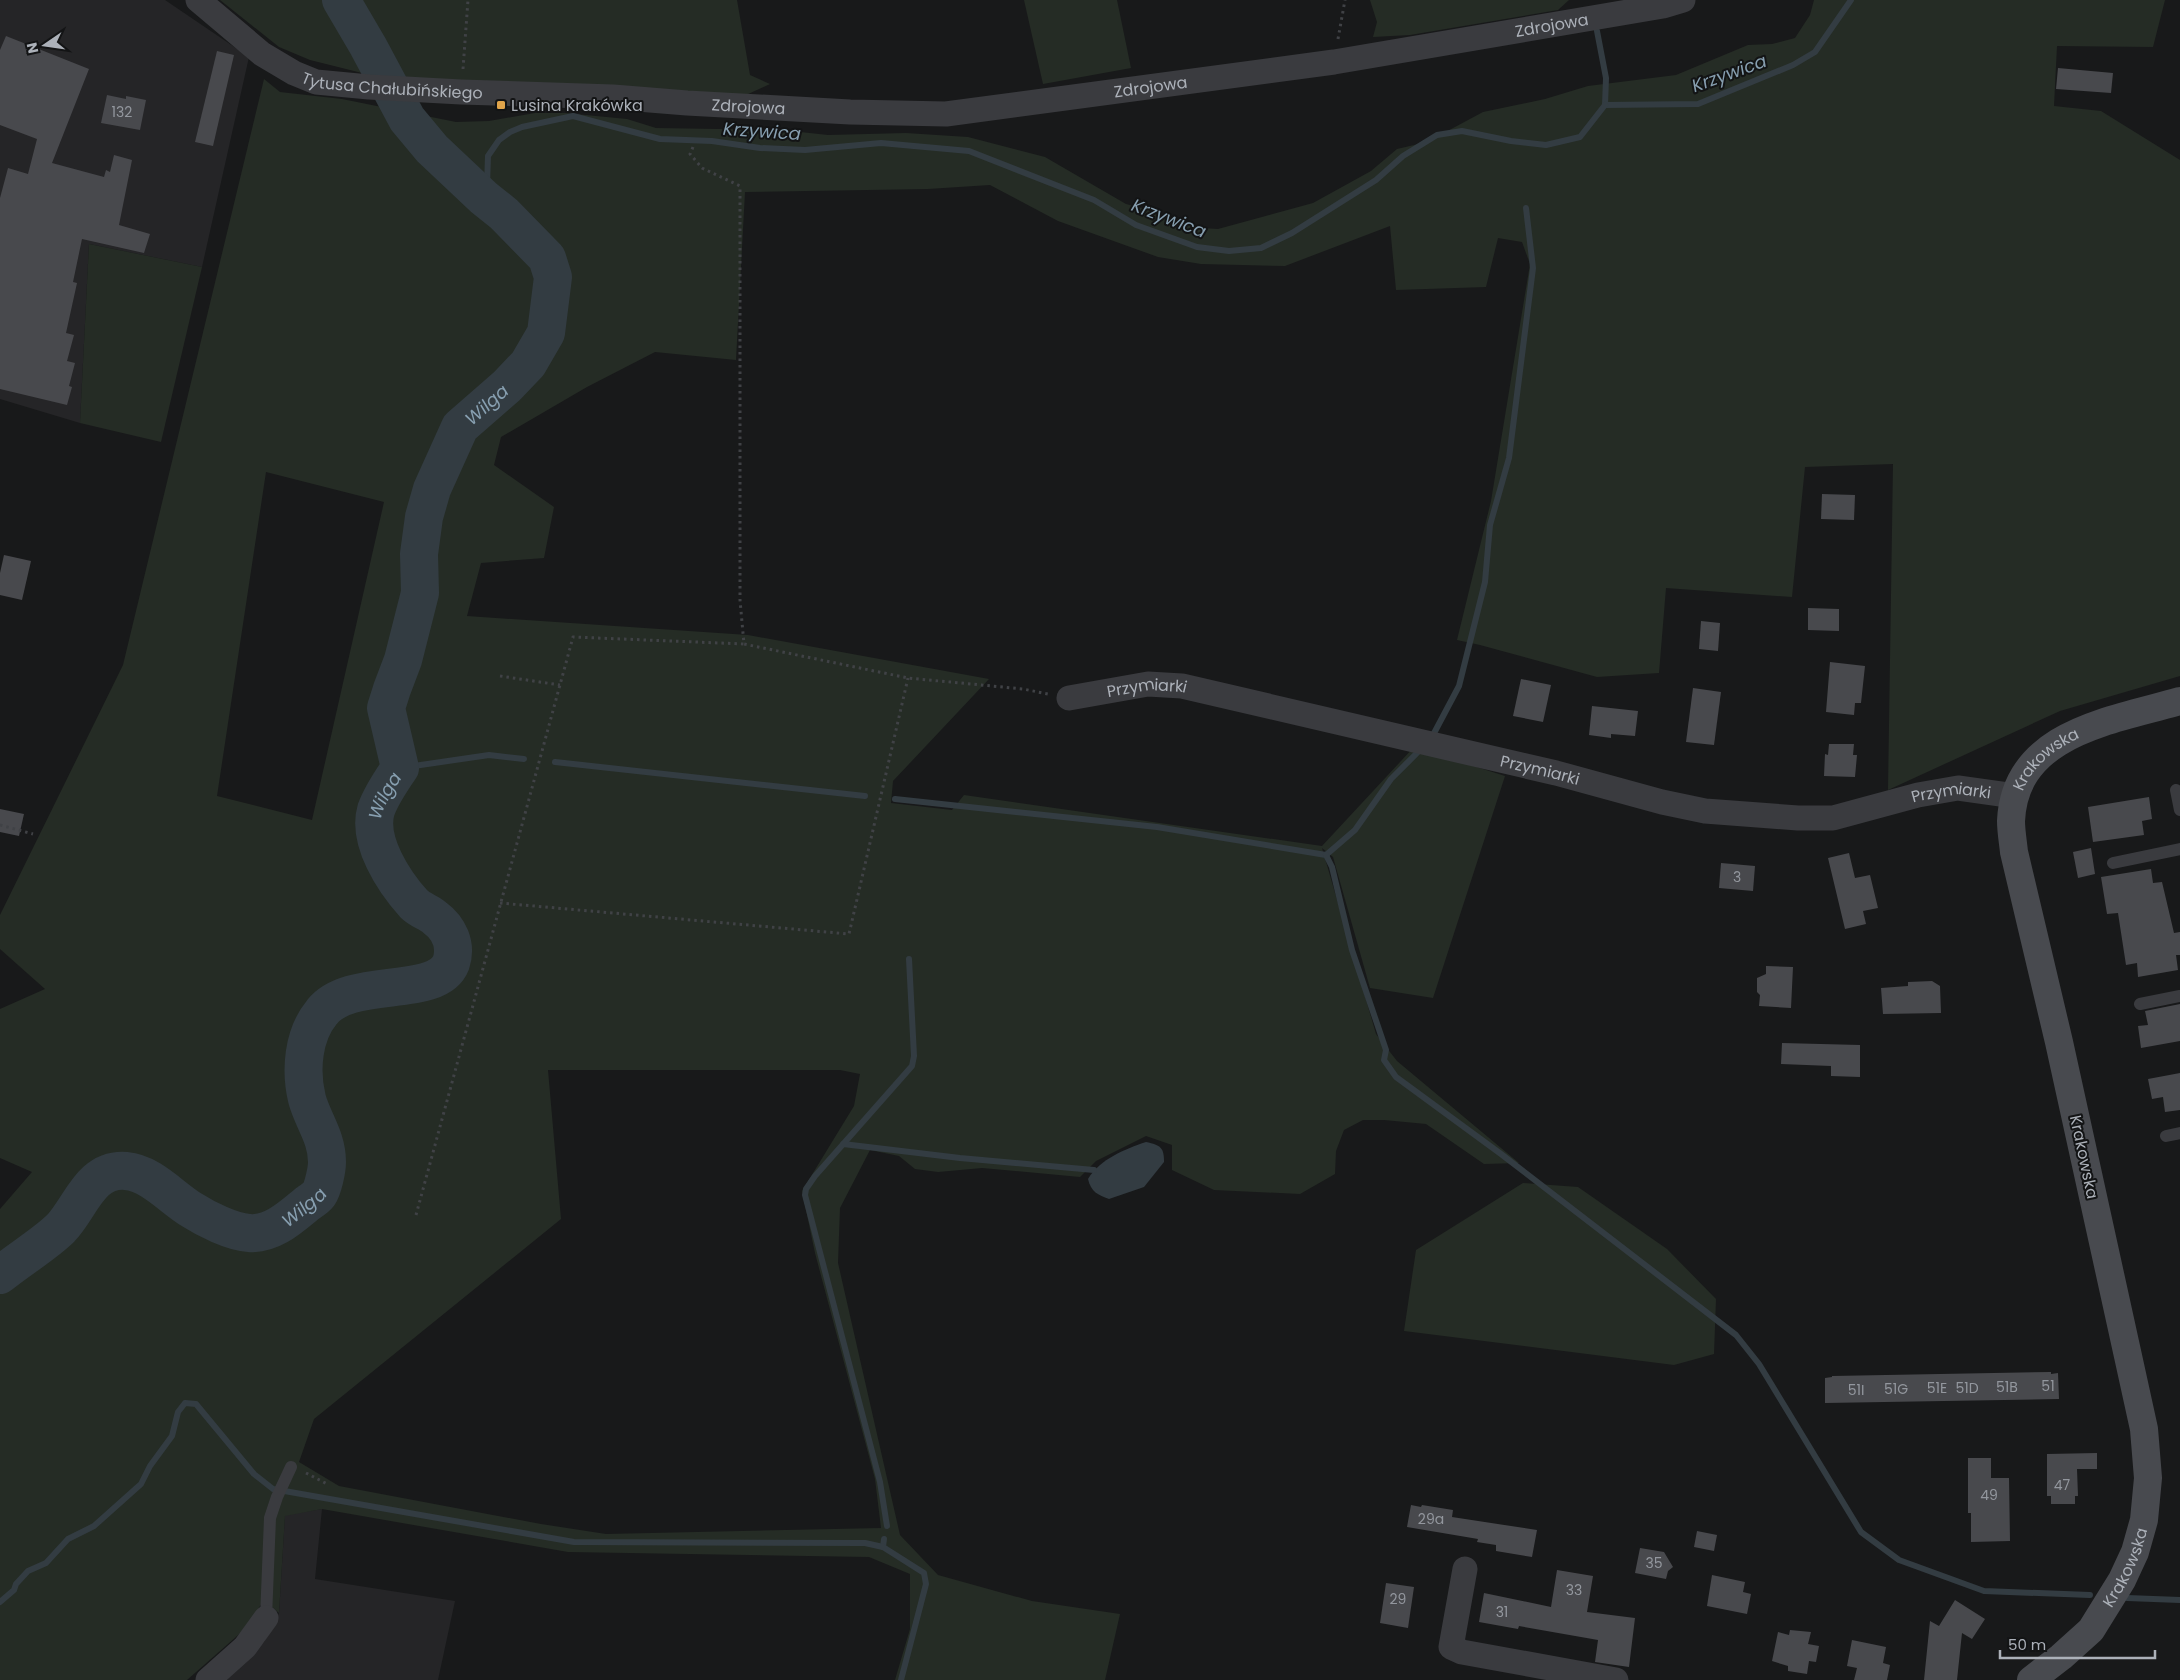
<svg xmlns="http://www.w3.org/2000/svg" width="2180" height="1680" viewBox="0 0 2180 1680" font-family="Poppins,sans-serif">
<rect width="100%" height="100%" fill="#18191a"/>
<!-- built -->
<g fill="#252527">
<polygon points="0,0 165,0 249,57 202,267 89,244 80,423 0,399"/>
<polygon points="322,1509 315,1579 455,1601 438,1680 221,1680 264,1642 279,1613 285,1515"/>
</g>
<!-- green -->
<g fill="#252c25" fill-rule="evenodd">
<polygon points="220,0 737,0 750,75 770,84 746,95 386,79 310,60 279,47"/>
<polygon points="1024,0 1117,0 1131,68 1043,84"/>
<polygon points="1370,0 1569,0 1558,10 1410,35 1373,37 1377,22"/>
<path d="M1814 0H2165L2153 47 2057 46 2054 106 2101 111 2180 160V676L2060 711 1888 790 1893 464 1805 467 1792 597 1666 588 1659 673 1597 677 1480 645 1457 640 1491 501 1530 264 1522 242 1498 238 1486 287 1396 290 1390 226 1285 266 1201 264 1158 257 1058 221 990 185 928 189 745 192 736 360 655 352 587 387 501 437 494 465 554 507 544 558 481 563 467 616 748 635 989 679 893 781 891 803 952 810 964 795 1322 846 1414 747 1505 776 1433 998 1370 988 1333 857 1322 848 1376 1034 1397 1061 1519 1163 1484 1164 1426 1124 1384 1120H1363L1344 1130 1336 1151 1335 1174 1300 1194 1214 1190 1172 1170V1145L1146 1136 1096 1161 1080 1177 982 1168 938 1172 915 1169 899 1156 870 1150 840 1208 838 1263 900 1535 938 1575 1032 1601 1120 1614 1105 1680H895L910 1629V1574L869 1557 568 1552 322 1509 285 1516 279 1613 264 1600 245 1629 187 1680H0V1209L32 1172 0 1158V1009L45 989 0 949V915L123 665 264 79 280 92 342 99 456 122 489 121 535 113H565L627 119 656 128 782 130 828 135 906 133 968 137 1045 157 1126 204 1156 212 1202 228 1218 229 1313 203 1371 171 1397 149 1427 142 1483 112 1545 99 1588 86 1676 75 1748 45 1772 44 1795 38 1810 15ZM266 472 384 502 312 820 217 796ZM548 1070H840L860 1074 854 1106 802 1191 815 1253 875 1479 881 1528 606 1534 541 1524 339 1486 299 1462 314 1419 561 1219Z"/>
<polygon points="89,244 202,267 161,442 80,423"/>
<polygon points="1523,1183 1578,1187 1667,1249 1716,1299 1714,1354 1674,1365 1404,1331 1416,1250"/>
</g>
<!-- water -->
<path fill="#333c42" d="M1146 1142C1161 1145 1164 1148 1164 1162L1144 1187 1109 1199C1098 1195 1091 1192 1088 1179 1100 1159 1125 1149 1146 1142Z"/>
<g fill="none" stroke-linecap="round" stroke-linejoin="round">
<!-- stream -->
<g stroke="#333c42" stroke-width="6">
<polyline points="1597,31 1606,78 1605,105"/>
<polyline points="1605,105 1698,104 1793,65 1815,52 1851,0"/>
<polyline points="484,198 487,186 488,156 499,140 510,132 522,127 573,116 660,139 712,141 760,148 805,150 881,143 969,151 1094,200 1136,225 1197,247 1229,251 1261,248 1292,233 1376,180 1403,156 1437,135 1462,131 1511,141 1546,145 1580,137 1605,105"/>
<polyline points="1432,737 1459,686 1485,582 1490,525 1509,458 1533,268 1526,208"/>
<polyline points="555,762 865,796"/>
<polyline points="400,768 489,755 524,759"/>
<polyline points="895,799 1157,827 1326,855 1355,830 1391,779 1419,751"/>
<polyline points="1326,855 1332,867 1352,950 1386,1050 1384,1060 1396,1077 1501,1154 1736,1335 1759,1364 1861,1532 1899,1560 1984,1591 2090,1595"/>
<polyline points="843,1144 960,1158 1094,1170"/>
<polyline points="887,1526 880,1482 805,1195 806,1189 815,1176 912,1066 914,1056 909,959"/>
<polyline points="883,1547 884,1539"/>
<polyline points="2127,1598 2180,1600"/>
<polyline points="0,1602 14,1590 16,1584 28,1571 46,1563 68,1539 94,1526 141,1484 150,1466 172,1436 178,1412 185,1403 196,1404 254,1474 273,1489 574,1542 865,1543 883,1547 924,1573 926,1584 901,1680"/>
</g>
<!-- river -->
<path stroke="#333c42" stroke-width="38" id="s1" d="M0 1275C18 1260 45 1244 61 1228 81 1207 90 1168 126 1171 151 1173 172 1198 192 1210 206 1219 232 1232 249 1233 272 1235 291 1217 308 1203 311 1201 316 1198 319 1194 323 1188 327 1170 327 1162 327 1137 313 1121 307 1099 300 1070 303 1035 322 1012 350 976 437 999 451 963 457 945 449 928 434 917 428 912 420 910 414 904 394 882 367 841 376 810 381 796 391 781 400 768L386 708 392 689 403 660 420 593 419 554 424 517 432 489 460 427 507 386 528 364 546 333 553 277 547 258 504 214 484 198 432 149 407 119 368 46 341 0"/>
</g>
<!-- building -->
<g fill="#48494d">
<polygon points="6,36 89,69 52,163 104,177 106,170 110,172 114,155 132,160 119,225 150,234 144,253 82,239 73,282 77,283 66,333 74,335 67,361 75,363 69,386 72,387 67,405 0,389 0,198 8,168 28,174 37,139 0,125 0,50"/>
<polygon points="217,51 234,55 213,146 195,142"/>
<polygon points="2058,68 2113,73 2111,93 2056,89"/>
<polygon points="107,95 126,99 126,96 146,100 140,130 101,123"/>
<polygon points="1822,494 1855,495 1854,520 1821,519"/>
<polygon points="4,555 31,561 22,600 0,595 0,573"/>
<polygon points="1808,608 1839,609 1839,631 1808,630"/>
<polygon points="1701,621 1720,623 1718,651 1699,649"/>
<polygon points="1830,662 1865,666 1861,703 1855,703 1854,715 1826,712"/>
<polygon points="1521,679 1551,685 1543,722 1513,716"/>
<polygon points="1693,688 1721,692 1714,745 1686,742"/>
<polygon points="1592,706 1638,711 1635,736 1611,734 1611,738 1589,735"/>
<polygon points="1829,744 1854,744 1853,755 1857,755 1855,777 1824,776 1825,754 1828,755"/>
<polygon points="2149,797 2152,819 2142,821 2144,835 2093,842 2088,807"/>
<polygon points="0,809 24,814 19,836 0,832"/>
<polygon points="2091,848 2095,874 2078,878 2073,852"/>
<polygon points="1849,853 1855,878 1870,875 1878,908 1863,911 1866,924 1845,929 1828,858"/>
<polygon points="1721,863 1755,866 1753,891 1719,888"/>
<polygon points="2151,869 2153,883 2162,882 2174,933 2180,932 2180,955 2176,955 2178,970 2138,977 2137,963 2126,965 2118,913 2107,914 2101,877"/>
<polygon points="1766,966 1793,967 1791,1008 1759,1006 1760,995 1757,992 1757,978 1766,974"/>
<polygon points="1932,981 1940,986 1941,1013 1883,1014 1881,988 1908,986 1908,982"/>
<polygon points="2180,1004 2180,1041 2141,1048 2138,1026 2148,1025 2145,1011"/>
<polygon points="1782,1043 1860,1045 1860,1077 1831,1076 1831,1066 1781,1064"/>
<polygon points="2180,1073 2180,1110 2165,1112 2163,1097 2152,1099 2148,1079"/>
<polygon points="2051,1372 2051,1374 2058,1373 2059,1399 1825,1403 1825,1378 1832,1377 1832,1376"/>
<polygon points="2097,1453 2097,1469 2077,1469 2078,1496 2075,1496 2075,1504 2051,1504 2051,1496 2047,1496 2047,1454"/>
<polygon points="1968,1458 1991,1458 1991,1478 2009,1478 2010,1541 1971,1542 1971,1513 1968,1513"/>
<polygon points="1411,1505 1421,1507 1422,1505 1453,1510 1452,1517 1537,1530 1532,1557 1496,1551 1496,1545 1477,1542 1478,1539 1407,1527"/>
<polygon points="1697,1531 1717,1535 1714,1551 1694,1547"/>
<polygon points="1640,1548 1664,1552 1673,1567 1668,1571 1666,1579 1635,1573"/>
<polygon points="1557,1570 1593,1576 1587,1612 1635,1618 1629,1667 1595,1662 1598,1640 1519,1626 1518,1629 1479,1622 1484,1593 1551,1607"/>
<polygon points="1712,1575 1745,1582 1743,1592 1751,1594 1747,1614 1707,1606"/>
<polygon points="1386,1583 1414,1587 1408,1628 1380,1623"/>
<polygon points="1955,1600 1985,1619 1972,1639 1962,1633 1957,1680 1924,1680 1930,1621 1939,1626"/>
<polygon points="1790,1630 1811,1632 1808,1644 1819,1646 1816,1662 1809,1661 1807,1674 1788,1671 1788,1666 1772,1661 1778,1632 1789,1635"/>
<polygon points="1852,1640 1886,1647 1883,1663 1890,1665 1887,1680 1854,1680 1857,1668 1847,1666"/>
</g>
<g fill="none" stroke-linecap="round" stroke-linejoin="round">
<!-- path -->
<g stroke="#404246" stroke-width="3" stroke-dasharray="2.5 4" stroke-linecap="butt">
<polyline points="1338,39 1345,0"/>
<polyline points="463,69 468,0"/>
<polyline points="693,147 690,154 702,168 740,186 740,600 744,644 908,678 1023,689 1048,694"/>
<polyline points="500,676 560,685"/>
<polyline points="0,825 33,834"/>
<polyline points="500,903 849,934 908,678"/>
<polyline points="416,1215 573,637 744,644"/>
<polyline points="306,1473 329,1485"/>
</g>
<!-- lane -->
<g stroke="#3a3b3f" stroke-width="12">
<polyline points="2176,790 2180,810"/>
<polyline points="2113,863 2180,849"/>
<polyline points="2140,1004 2180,996"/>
<polyline points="2166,1136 2180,1133"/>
<polyline points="266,1618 270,1518 277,1497 291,1467"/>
</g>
<!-- street -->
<g stroke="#3a3b3f" stroke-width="25">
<path id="s2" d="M198 0 262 54 294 73 316 82 369 87 461 92 613 97 687 103 850 112 946 114 1334 62 1663 6 1683 0"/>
<path id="s3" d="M1069 698 1148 684 1182 686 1556 773 1662 802 1705 811 1798 818H1833L1918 795 1958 788 2015 796"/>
<polyline points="1465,1569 1451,1647 1462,1652 1616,1680"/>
<polyline points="208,1680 245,1647 266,1618"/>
</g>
<!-- secondary -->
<path stroke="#484a4f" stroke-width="28" id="s4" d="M2031 1680 2061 1657 2091 1630 2122 1580 2135 1552 2144 1520 2148 1478 2144 1429 2128 1356 2059 1042 2014 852C2013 842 2011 831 2011 821 2015 732 2112 721 2180 701"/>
</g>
<!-- markers -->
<rect fill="#e0a44a" stroke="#131415" stroke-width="2" x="496" y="100" width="10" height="10" rx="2.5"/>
<g text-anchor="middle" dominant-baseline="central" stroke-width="4" stroke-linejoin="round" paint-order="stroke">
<!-- number labels -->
<g font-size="14" fill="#93979e">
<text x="122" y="112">132</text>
<text x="1737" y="877">3</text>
<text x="2048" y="1386">51</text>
<text x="2007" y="1387">51B</text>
<text x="1937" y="1388">51E</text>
<text x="1967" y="1388">51D</text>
<text x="1896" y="1389">51G</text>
<text x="1856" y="1390">51I</text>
<text x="2062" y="1485">47</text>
<text x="1989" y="1495">49</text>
<text x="1431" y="1519">29a</text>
<text x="1654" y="1563">35</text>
<text x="1574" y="1590">33</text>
<text x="1398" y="1599">29</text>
<text x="1502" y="1612">31</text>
</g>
<!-- street labels -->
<g font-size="16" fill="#acb1b9" stroke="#131415">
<text stroke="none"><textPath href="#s2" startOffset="1388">Zdrojowa</textPath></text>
<text stroke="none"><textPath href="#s2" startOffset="221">Tytusa Chałubińskiego</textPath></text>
<text stroke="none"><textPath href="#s2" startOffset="982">Zdrojowa</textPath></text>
<text stroke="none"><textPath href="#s2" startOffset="578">Zdrojowa</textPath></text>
<text stroke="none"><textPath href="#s3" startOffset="79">Przymiarki</textPath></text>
<text stroke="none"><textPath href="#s4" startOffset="990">Krakowska</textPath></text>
<text stroke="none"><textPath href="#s3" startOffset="482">Przymiarki</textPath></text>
<text stroke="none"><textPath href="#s3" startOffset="902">Przymiarki</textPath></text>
<text transform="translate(2084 1157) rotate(78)">Krakowska</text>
<text stroke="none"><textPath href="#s4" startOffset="150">Krakowska</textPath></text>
</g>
<!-- poi labels -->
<g font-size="16" fill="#acb1b9" stroke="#131415" text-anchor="start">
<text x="511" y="105">Lusina Krakówka</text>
</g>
<!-- water labels -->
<g font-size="18" font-style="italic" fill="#879fb0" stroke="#131415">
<text transform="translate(1729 73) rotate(-20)">Krzywica</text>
<text transform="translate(762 131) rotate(4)">Krzywica</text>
<text transform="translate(1169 218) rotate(21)">Krzywica</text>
<text stroke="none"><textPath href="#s1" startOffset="1344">Wilga</textPath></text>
<text stroke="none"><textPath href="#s1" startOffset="922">Wilga</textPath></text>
<text stroke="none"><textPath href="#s1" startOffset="370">Wilga</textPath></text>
</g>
</g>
<!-- north arrow -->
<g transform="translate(45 45) rotate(257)" stroke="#131415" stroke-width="4" paint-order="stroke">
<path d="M0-4L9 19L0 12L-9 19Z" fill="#acb1b9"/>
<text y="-8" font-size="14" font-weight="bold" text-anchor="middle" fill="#acb1b9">N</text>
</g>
<!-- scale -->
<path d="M2000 1650v8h155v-8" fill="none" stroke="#acb1b9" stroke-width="2.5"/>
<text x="2008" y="1650" font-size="15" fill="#acb1b9" stroke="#131415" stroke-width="4" paint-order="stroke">50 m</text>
</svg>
